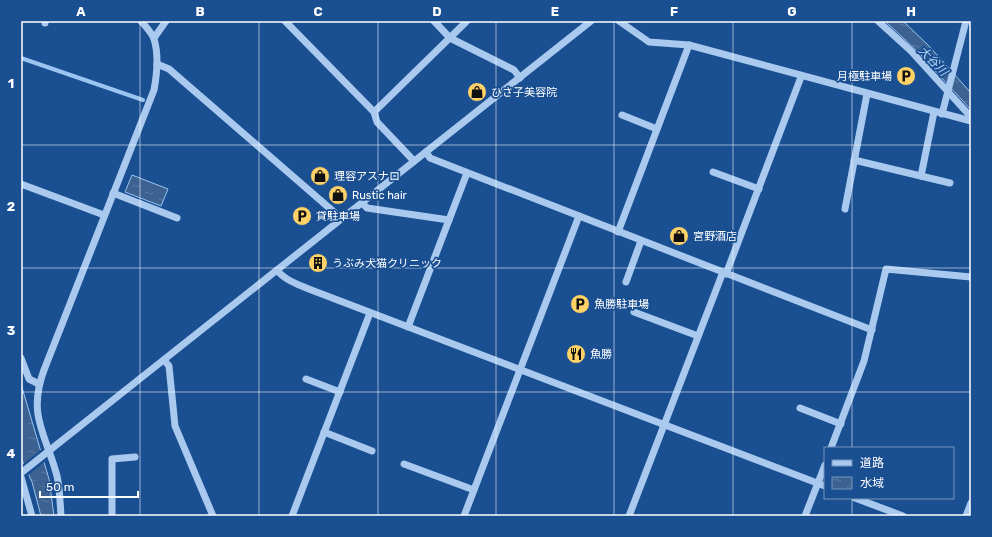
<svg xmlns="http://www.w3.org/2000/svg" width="992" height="537" viewBox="0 0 992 537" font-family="Rubik,'Noto Sans JP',sans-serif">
<defs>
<pattern id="water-ripples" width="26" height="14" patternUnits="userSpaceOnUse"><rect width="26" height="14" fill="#3c6292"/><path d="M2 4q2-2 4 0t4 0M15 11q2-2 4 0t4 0" fill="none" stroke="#597aa2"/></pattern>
</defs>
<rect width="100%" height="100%" fill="#1a4f91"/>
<!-- water -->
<g fill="url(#water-ripples)" stroke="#9cc4f1">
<polygon points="885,21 903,21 929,46 971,93 971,110 920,54"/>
<polygon points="132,175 168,189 161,206 125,192"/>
<polygon points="21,384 49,479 54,516 41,516 32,482 21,458"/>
</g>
<!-- pier -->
<polygon fill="#1a4f91" points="42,449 46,461 27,476 22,465"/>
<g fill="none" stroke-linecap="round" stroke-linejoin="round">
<!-- stream -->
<polyline stroke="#9cc4f1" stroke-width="4" points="21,58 143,100"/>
<!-- minor -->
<g stroke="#a9c9ef" stroke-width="7">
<polyline points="285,21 374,112 377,122 414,161"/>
<polyline points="434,21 450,38 514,70 520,78"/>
<polyline points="619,21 649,42 689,45 971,121"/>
<polyline points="878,21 911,51 971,117"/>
<polyline points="45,23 45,21"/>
<polyline points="154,38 166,21"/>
<polyline points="157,64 169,69 342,219"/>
<polyline points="374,112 467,21"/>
<polyline points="942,114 966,21"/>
<polyline points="622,115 657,129"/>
<polyline points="426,152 430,158 872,330"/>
<polyline points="854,160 950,183"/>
<polyline points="713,172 759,189"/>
<polyline points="921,176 934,112"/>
<polyline points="21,184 104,215"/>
<polyline points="113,193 177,218"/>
<polyline points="362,203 367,208 449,220"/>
<polyline points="845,209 867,94"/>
<polyline points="618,232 689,45"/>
<path d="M277 270C285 281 302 286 314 291L825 486"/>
<polyline points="726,274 801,77"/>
<polyline points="626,282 641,241"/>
<polyline points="634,312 698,336"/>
<polyline points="408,327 467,173"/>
<polyline points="21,358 29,379 39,384"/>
<polyline points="164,360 169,366 175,426 213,516"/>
<polyline points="306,379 340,392"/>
<polyline points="800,408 841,424"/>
<polyline points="324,432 372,451"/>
<polyline points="831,448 864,361 886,269 971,277"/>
<polyline points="404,464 474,490"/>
<polyline points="21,473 591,21"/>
<polyline points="21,477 32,516"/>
<polyline points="855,498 903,516"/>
<path d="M61 516C60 503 60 489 57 476 46 434 27 416 44 370L154 90C157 74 159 55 154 39 152 33 145 26 141 21"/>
<polyline points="112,516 112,459 135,457"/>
<polyline points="292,516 370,313"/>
<polyline points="464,516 579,216"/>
<polyline points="629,516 723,272"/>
<polyline points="805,516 825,465"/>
<polyline points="966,516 971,503"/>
</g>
</g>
<!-- grid -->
<path fill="none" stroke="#fff" stroke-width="1" stroke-opacity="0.55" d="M140 21V516M259 21V516M378 21V516M496 21V516M614 21V516M733 21V516M852 21V448M21 145H971M21 268H971M21 392H971M852 498V516"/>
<!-- icons -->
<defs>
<g id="parking-disc" transform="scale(1)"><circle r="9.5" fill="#ffd267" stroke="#1a4f91"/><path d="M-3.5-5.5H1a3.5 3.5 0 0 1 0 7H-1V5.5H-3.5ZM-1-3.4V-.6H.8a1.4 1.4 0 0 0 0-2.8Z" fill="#111"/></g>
<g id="shop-disc" transform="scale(1)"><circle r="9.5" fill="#ffd267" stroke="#1a4f91"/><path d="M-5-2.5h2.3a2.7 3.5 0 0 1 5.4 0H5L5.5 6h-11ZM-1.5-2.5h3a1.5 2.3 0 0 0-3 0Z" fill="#111"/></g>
<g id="building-disc" transform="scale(1)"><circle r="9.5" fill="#ffd267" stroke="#1a4f91"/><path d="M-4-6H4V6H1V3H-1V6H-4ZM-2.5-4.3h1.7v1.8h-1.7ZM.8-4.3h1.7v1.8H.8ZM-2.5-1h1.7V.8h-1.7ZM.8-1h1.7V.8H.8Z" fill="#111"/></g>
<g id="restaurant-disc" transform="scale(1)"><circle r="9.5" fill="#ffd267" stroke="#1a4f91"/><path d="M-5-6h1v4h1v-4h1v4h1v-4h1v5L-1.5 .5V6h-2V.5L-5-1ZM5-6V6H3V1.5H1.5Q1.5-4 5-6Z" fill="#111"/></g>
</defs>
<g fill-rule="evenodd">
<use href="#parking-disc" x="906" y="76"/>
<use href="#shop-disc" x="477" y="92"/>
<use href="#shop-disc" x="320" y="176"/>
<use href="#shop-disc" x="338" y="195"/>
<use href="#parking-disc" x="302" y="216"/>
<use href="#shop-disc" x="679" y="236"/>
<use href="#building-disc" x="318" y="263"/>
<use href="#parking-disc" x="580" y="304"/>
<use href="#restaurant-disc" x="576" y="354"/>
</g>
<g text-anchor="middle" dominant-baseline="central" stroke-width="3.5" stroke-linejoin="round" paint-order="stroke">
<!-- poi labels -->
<g font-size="11" fill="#fff" stroke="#1a4f91" text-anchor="start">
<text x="892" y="76" text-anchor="end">月極駐車場</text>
<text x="491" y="92">ひさ子美容院</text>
<text x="334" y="176">理容アスナロ</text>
<text x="352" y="195">Rustic hair</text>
<text x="316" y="216">貸駐車場</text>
<text x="693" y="236">宮野酒店</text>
<text x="332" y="263">うぶみ犬猫クリニック</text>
<text x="594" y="304">魚勝駐車場</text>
<text x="590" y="354">魚勝</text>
</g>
<!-- water labels -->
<g font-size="12" font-style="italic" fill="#b5d3f6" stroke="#1a4f91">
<text transform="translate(933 61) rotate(46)">大谷川</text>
</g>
</g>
<!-- border -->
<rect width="992" height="537" fill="none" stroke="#1a4f91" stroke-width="44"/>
<!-- legend -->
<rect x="824" y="447" width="130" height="52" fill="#1a4f91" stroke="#7695bd"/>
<rect x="832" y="460" width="20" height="6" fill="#a9c9ef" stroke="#7695bd"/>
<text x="860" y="467" font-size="12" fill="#ffffff">道路</text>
<rect x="832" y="477" width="20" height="12" fill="url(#water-ripples)" stroke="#7695bd"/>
<text x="860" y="487" font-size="12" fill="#ffffff">水域</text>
<!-- scale -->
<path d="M40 491v6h98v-6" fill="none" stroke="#ffffff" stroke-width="2"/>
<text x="46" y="491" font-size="12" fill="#ffffff" stroke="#1a4f91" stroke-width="3" paint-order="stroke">50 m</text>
<rect x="22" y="22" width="948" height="493" fill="none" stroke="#fff" stroke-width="1.5"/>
<g font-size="13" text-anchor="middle" font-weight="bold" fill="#fff">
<text x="81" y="16">A</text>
<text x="200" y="16">B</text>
<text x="318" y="16">C</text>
<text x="437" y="16">D</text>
<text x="555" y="16">E</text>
<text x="674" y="16">F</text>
<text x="792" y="16">G</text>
<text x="911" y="16">H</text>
<text x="11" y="88">1</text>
<text x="11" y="211">2</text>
<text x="11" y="335">3</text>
<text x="11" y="458">4</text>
</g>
</svg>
